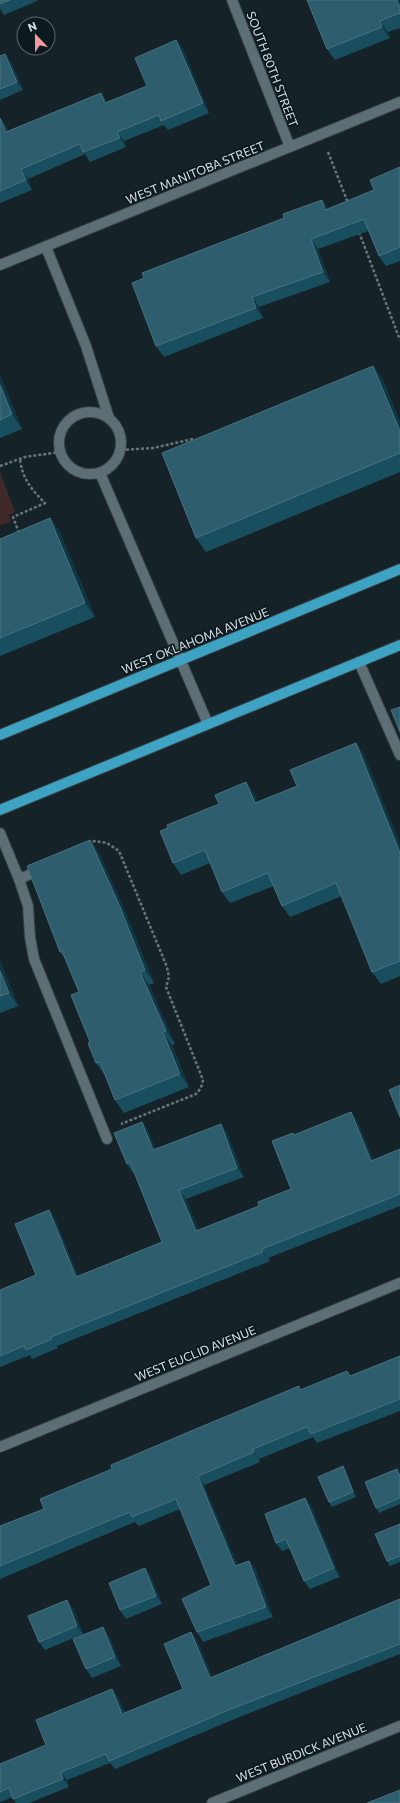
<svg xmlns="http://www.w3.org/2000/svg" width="400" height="1803" viewBox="0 0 400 1803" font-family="Commissioner,sans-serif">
<rect width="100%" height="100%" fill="#152329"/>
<!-- green -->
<polygon fill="#412829" points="0,472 15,512 9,515 11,521 0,526"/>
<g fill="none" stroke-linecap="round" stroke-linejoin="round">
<!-- minor casing -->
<g stroke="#353f44" stroke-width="12">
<g id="minor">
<polyline points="232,0 290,147"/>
<polyline points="46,247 86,346 109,418"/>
<polyline points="0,265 400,102"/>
<circle cx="90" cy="443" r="31"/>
<polyline points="100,473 208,724"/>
<polyline points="359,662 400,755"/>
<polyline points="0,833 19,879 28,906 30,937 34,959 107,1139"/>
<polyline points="19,879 43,869"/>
<polyline points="0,1447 400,1283"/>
<polyline points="212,1803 400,1726"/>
</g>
</g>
<!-- major casing -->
<g stroke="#353f44" stroke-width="12">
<g id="major">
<polyline points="0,735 400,569"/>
<polyline points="0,810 400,645"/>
</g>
</g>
<!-- path -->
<g stroke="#69757a" stroke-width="2.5" stroke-dasharray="3 2" stroke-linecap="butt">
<polyline points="328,152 348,203"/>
<polyline points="359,232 400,340"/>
<polyline points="121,450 153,448 193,439 197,441"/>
<polyline points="0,466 25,457 60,452"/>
<path d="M19 533 13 517 45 503C31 489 22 478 20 459"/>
<polyline points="90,846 94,841 107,843 119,851 167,967 169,977 166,987 203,1080 201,1088 196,1094 121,1124"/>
</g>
<!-- minor -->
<use href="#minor" stroke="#5e6e75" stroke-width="10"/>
<!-- major -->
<use href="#major" stroke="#3ea2c2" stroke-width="10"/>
</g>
<!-- wall -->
<g fill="#194e5f">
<polygon points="0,0 37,0 37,1 4,15 0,9"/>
<polygon points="400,0 400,28 388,32 390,38 335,60 327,49"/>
<polygon points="176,40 183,49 209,113 168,130 164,125 124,141 126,147 90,162 85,154 28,179 32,190 0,203 0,118 7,127 8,131 101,93 107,102 147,86"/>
<polygon points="5,54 11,62 23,90 0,100 0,56"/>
<polygon points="400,167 400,261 386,266 379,256 368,231 318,249 330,282 259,307 263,318 164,357 156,346 144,278 284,218 322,200 328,209 374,190"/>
<polygon points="373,366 383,380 400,422 400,472 206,552 196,538"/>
<polygon points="0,375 22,429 0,438"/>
<polygon points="50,518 60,532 95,617 0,656 0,539"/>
<polygon points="356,743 364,755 400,844 400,976 381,984 372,972 342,896 290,917 282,906 274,886 230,903 222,892 210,863 181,875 173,863 168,828 219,804 254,793 257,802 297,786"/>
<polygon points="90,840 99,853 129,920 154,983 149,985 175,1044 172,1045 189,1087 124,1113 115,1100 105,1076 96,1063 90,1042 79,992 65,958 60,952"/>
<polygon points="0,961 18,1006 0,1013"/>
<polygon points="351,1112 357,1121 373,1160 400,1149 400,1206 268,1258 270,1261 57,1346 58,1348 32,1359 30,1355 0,1367 0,1290 36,1275 49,1210 55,1219 78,1276 162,1242 134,1172 133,1173 127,1164 142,1122 148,1131 155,1149 221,1124 227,1133 244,1177 186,1199 199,1231 259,1206 291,1189 293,1133 294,1135"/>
<polygon points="400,1356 400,1411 317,1443 313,1437 259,1459 260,1462 204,1485 237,1565 249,1561 256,1570 273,1617 203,1642 197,1632 211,1585 180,1509 139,1526 135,1522 0,1579 0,1526 44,1509 112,1469 347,1371 351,1376"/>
<polygon points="343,1466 346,1471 356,1497 332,1507 329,1502"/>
<polygon points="400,1473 400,1504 379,1513 376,1508"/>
<polygon points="305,1498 311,1506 340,1577 310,1589 304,1581 290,1548 282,1551 276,1543"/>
<polygon points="400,1525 400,1562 390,1566 387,1561"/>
<polygon points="151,1576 162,1604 126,1619 120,1610"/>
<polygon points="400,1599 400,1654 237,1718 115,1769 110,1763 67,1780 69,1787 29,1803 16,1803 13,1797 0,1802 0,1764 46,1745 112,1689 118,1697 125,1713 183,1689 191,1632 197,1640 212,1677"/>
<polygon points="73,1608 83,1634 45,1650 39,1642"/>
<polygon points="109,1636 121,1666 92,1678 86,1669"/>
</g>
<!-- shaded-wall -->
<g fill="#0f3643">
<polygon points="397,0 400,0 400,7"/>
<polygon points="380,21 388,32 390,38 382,27"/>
<polygon points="176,40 183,49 209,113 203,103"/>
<polygon points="5,54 11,62 23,90 17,82"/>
<polygon points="101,93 108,103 105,103"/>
<polygon points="0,118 7,127 13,141 6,132"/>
<polygon points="117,132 124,141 126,147 120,138"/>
<polygon points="21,169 28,179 32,190 26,180"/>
<polygon points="322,200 329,210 325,210"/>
<polygon points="311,239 318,249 330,282 323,272"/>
<polygon points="252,297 259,307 263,318 256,308"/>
<polygon points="373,366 383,380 400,422 400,431"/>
<polygon points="0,375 22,429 12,414 0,385"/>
<polygon points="50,518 60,532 95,617 85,603"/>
<polygon points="356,743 364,755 400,844 400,853"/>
<polygon points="246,782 254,793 263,815 255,803"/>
<polygon points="90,840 99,853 129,920 154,983 145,970"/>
<polygon points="0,961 18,1006 9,993 0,971"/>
<polygon points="140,972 149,985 175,1044 166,1031"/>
<polygon points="163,1032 172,1045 189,1087 180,1074"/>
<polygon points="351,1112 357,1121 377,1170 371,1161"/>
<polygon points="142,1122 148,1131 159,1159 153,1150"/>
<polygon points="221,1124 227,1133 244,1177 237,1168"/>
<polygon points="179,1190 186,1199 203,1240 196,1231"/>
<polygon points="49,1210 55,1219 82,1286 76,1277"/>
<polygon points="262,1249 270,1261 263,1252"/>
<polygon points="51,1337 57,1346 58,1348 52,1339"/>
<polygon points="253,1449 259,1459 260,1462 254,1452"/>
<polygon points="343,1466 346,1471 356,1497 353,1492"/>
<polygon points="198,1476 204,1485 242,1575 235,1566"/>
<polygon points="305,1498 311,1506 340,1577 334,1568"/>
<polygon points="249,1561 256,1570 273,1617 266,1607"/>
<polygon points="145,1568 151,1576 162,1604 156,1596"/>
<polygon points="67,1600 73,1608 83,1634 77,1626"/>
<polygon points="103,1627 109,1636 121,1666 115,1657"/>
<polygon points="191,1632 197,1640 216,1686 210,1678"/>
<polygon points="112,1689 118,1697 128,1722 122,1714"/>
<polygon points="61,1772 67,1780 69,1787 63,1779"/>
</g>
<!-- building -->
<g fill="#2e5e6d" stroke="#487280">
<polygon points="0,0 10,0 0,4"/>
<polygon points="307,0 397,0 400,7 400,13 380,21 382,27 327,49"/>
<polygon points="176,40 203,103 161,121 159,115 117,132 120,138 83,152 80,144 21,169 26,180 0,191 0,118 6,132 101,93 105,103 147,86 135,58"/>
<polygon points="5,54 17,82 0,89 0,56"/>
<polygon points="400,167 400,247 379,256 364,219 311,239 323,272 252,297 256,308 156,346 132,283 144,278 142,273 284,218 283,214 322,200 325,210 374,190 370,180"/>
<polygon points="373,366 400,431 400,453 196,538 162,453"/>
<polygon points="0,385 12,414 0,420"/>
<polygon points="50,518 85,603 0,638 0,539"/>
<polygon points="400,707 400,732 391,710"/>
<polygon points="356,743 400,853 400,961 372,972 336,883 282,906 268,873 222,892 205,850 173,863 160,831 168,828 167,825 219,804 215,795 246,782 255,803 297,786 290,770"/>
<polygon points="90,840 120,907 145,970 140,972 166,1031 163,1032 180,1074 115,1100 100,1062 96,1063 88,1043 90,1042 71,995 79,992 62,951 60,952 27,866"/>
<polygon points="0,971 9,993 0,996"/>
<polygon points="400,1085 400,1117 389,1090"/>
<polygon points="351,1112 371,1161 400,1149 400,1194 262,1249 263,1252 51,1337 52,1339 26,1350 24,1346 0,1356 0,1290 36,1275 15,1224 49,1210 76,1277 162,1242 130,1162 127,1164 114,1133 142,1122 153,1150 221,1124 237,1168 179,1190 196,1231 259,1206 258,1202 291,1189 272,1141 293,1133 294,1135"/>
<polygon points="400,1356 400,1399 311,1434 307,1427 253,1449 254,1452 198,1476 235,1566 249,1561 266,1607 197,1632 182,1599 211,1585 176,1499 132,1517 130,1512 0,1566 0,1526 44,1509 40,1499 112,1469 111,1465 191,1431 299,1386 300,1390 347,1371 350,1376"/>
<polygon points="343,1466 353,1492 329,1502 318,1477"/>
<polygon points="397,1469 400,1476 400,1498 376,1508 365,1482"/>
<polygon points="305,1498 334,1568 304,1581 286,1539 276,1543 265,1514"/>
<polygon points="400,1524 400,1556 387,1561 375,1534"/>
<polygon points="145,1568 156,1596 120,1610 109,1583"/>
<polygon points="400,1599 400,1644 231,1709 109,1761 106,1754 61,1772 63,1779 13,1799 9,1788 0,1792 0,1764 46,1745 36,1720 112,1689 122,1714 183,1689 164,1644 191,1632 210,1678"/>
<polygon points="67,1600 77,1626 39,1642 28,1616"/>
<polygon points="103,1627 115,1657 86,1669 73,1639"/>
<polygon points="400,1790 400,1803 367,1803"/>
</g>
<g text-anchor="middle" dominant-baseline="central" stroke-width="3.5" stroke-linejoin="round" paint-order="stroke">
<!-- street labels -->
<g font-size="12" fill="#d8e1e5" stroke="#0c191f">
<text transform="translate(273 69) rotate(69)">SOUTH 80TH STREET</text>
<text transform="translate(195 172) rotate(-22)">WEST MANITOBA STREET</text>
<text transform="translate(195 640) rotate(-22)">WEST OKLAHOMA AVENUE</text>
<text transform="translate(195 1353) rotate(-22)">WEST EUCLID AVENUE</text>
<text transform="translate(301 1752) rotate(-22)">WEST BURDICK AVENUE</text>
</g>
</g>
<!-- north arrow -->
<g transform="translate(36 36) rotate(338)"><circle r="19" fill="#0c191f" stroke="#5e696e"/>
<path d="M0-3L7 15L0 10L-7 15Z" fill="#f49b9f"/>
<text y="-6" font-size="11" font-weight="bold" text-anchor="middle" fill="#d8e1e5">N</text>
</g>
</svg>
